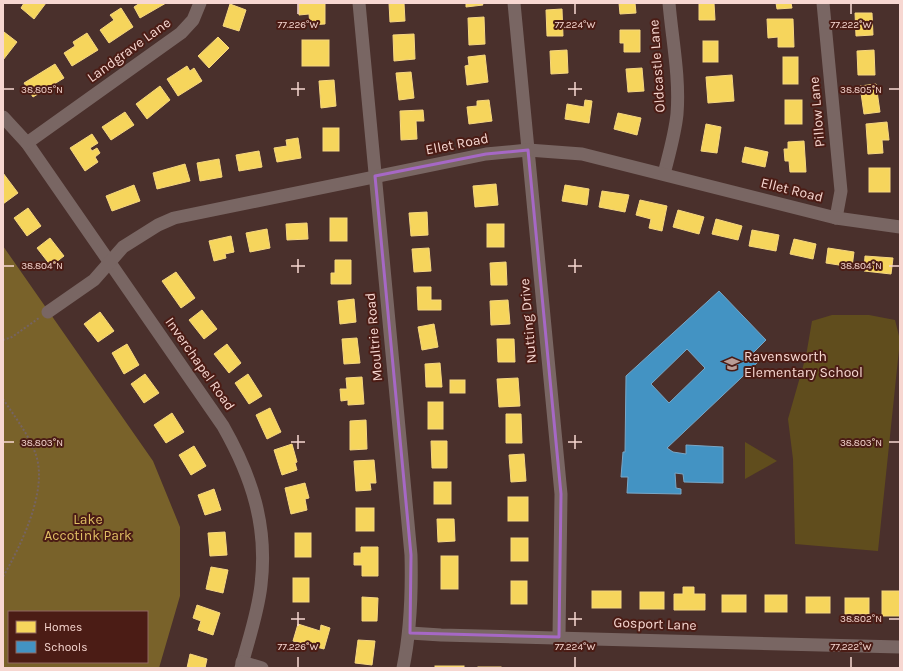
<svg xmlns="http://www.w3.org/2000/svg" width="903" height="671" viewBox="0 0 903 671" font-family="Karla,sans-serif">
<rect width="100%" height="100%" fill="#4a302c"/>
<!-- green -->
<g fill="#604d1d">
<polygon points="832,315 869,315 895,320 900,340 878,551 795,544 793,459 788,419 806,356 812,321"/>
<polygon points="745,442 777,461 745,479"/>
</g>
<!-- forest -->
<path fill="#79622a" fill-rule="evenodd" d="M3 246 153 461 180 527V596L159 668H3ZM9 612H147V662H9Z"/>
<!-- homes -->
<g fill="#f6d55c" stroke="#f6d67f">
<polygon points="24,3 46,3 34,19 21,8"/>
<polygon points="140,3 166,3 140,18 134,7"/>
<polygon points="299,3 325,3 325,24 310,25 309,14 299,15"/>
<polygon points="389,3 404,3 405,21 390,22"/>
<polygon points="466,3 482,3 483,5 466,7"/>
<polygon points="619,3 635,3 636,13 620,14"/>
<polygon points="699,3 714,3 715,20 699,20"/>
<polygon points="776,3 791,3 792,8 777,9"/>
<polygon points="230,4 246,10 239,31 223,26"/>
<polygon points="121,8 133,27 109,43 100,30 114,20 110,15"/>
<polygon points="562,9 563,36 547,36 546,10"/>
<polygon points="855,13 872,13 873,35 856,36"/>
<polygon points="484,17 485,44 469,45 468,18"/>
<polygon points="767,19 793,19 794,47 778,47 778,37 768,38"/>
<polygon points="620,30 640,30 640,52 624,52 624,43 620,43"/>
<polygon points="4,32 17,42 3,60 3,33"/>
<polygon points="87,33 98,50 72,66 64,53 75,46 73,42"/>
<polygon points="414,34 415,59 394,61 393,35"/>
<polygon points="218,37 229,48 209,68 198,56"/>
<rect x="302" y="40" width="27" height="26"/>
<rect x="703" y="41" width="15" height="21"/>
<polygon points="567,50 568,73 551,74 550,51"/>
<polygon points="874,50 875,75 858,75 857,51"/>
<polygon points="485,55 488,82 467,85 465,66 469,65 468,57"/>
<rect x="783" y="57" width="15" height="27"/>
<polygon points="55,64 64,78 33,97 24,83"/>
<polygon points="187,66 190,71 194,68 202,81 178,96 167,79"/>
<polygon points="642,68 644,91 628,92 626,69"/>
<polygon points="411,72 414,98 399,100 396,73"/>
<polygon points="732,75 734,101 708,103 706,77"/>
<polygon points="334,80 336,106 321,108 319,81"/>
<polygon points="876,84 880,112 864,114 860,86"/>
<polygon points="160,86 170,100 147,119 136,104"/>
<polygon points="489,100 492,121 469,124 467,107 477,106 477,101"/>
<polygon points="585,100 592,101 589,123 565,119 567,104 584,107"/>
<rect x="785" y="100" width="17" height="24"/>
<polygon points="423,110 424,121 416,121 417,139 401,140 400,111"/>
<polygon points="125,112 134,125 111,140 102,127"/>
<polygon points="618,113 641,118 637,135 614,129"/>
<polygon points="887,122 889,140 882,140 883,153 868,154 866,124"/>
<polygon points="706,124 721,127 717,153 701,151"/>
<rect x="323" y="128" width="16" height="23"/>
<polygon points="92,134 98,143 90,148 92,151 97,148 100,153 95,157 98,162 85,171 70,148"/>
<polygon points="298,138 301,158 277,162 274,148 287,146 286,140"/>
<polygon points="804,141 806,172 790,172 789,161 785,161 784,149 788,149 788,142"/>
<polygon points="745,147 768,152 765,167 742,162"/>
<polygon points="259,151 262,167 239,171 236,155"/>
<polygon points="219,159 222,177 200,181 197,163"/>
<polygon points="185,164 190,181 157,189 153,173"/>
<rect x="869" y="168" width="21" height="24"/>
<polygon points="3,173 18,193 3,204"/>
<polygon points="496,184 498,205 475,207 473,186"/>
<polygon points="134,185 140,201 112,211 106,196"/>
<polygon points="565,185 589,189 587,205 562,201"/>
<polygon points="602,191 629,195 625,212 599,207"/>
<polygon points="640,200 667,206 662,231 649,228 651,219 636,215"/>
<polygon points="28,208 41,226 27,236 14,218"/>
<polygon points="678,210 704,217 699,234 673,227"/>
<polygon points="427,212 428,235 411,236 409,213"/>
<rect x="330" y="218" width="17" height="23"/>
<polygon points="716,219 742,226 738,240 712,234"/>
<polygon points="307,223 308,239 287,240 286,224"/>
<rect x="487" y="224" width="17" height="23"/>
<polygon points="267,229 270,248 250,252 246,233"/>
<polygon points="752,230 779,235 776,251 749,246"/>
<polygon points="231,236 234,252 225,254 226,258 214,261 209,241"/>
<polygon points="50,238 64,256 51,266 37,248"/>
<polygon points="794,239 816,244 813,259 790,254"/>
<polygon points="429,248 431,271 414,272 412,249"/>
<polygon points="828,248 854,252 852,267 826,263"/>
<polygon points="865,256 893,258 891,274 864,271"/>
<polygon points="335,260 351,260 351,284 331,284 331,273 335,273"/>
<polygon points="506,262 507,285 491,285 490,263"/>
<polygon points="176,272 195,298 181,308 162,281"/>
<polygon points="417,287 431,287 431,300 441,300 441,310 418,310"/>
<polygon points="354,299 356,322 340,324 338,301"/>
<polygon points="508,300 510,324 491,325 490,301"/>
<polygon points="202,310 217,329 204,339 189,320"/>
<polygon points="100,312 114,331 98,342 84,324"/>
<polygon points="434,324 438,347 422,350 418,327"/>
<polygon points="357,338 360,363 344,364 342,339"/>
<polygon points="497,339 514,339 515,362 498,362"/>
<polygon points="127,344 139,365 124,374 112,353"/>
<polygon points="227,344 241,363 229,373 214,354"/>
<polygon points="440,363 442,387 426,387 425,364"/>
<polygon points="145,374 159,393 144,403 131,384"/>
<polygon points="248,374 262,396 249,404 235,383"/>
<polygon points="362,377 364,404 348,405 348,400 341,401 340,389 347,389 346,378"/>
<polygon points="518,378 520,406 499,407 497,379"/>
<rect x="450" y="380" width="15" height="13"/>
<rect x="428" y="402" width="15" height="27"/>
<polygon points="270,408 281,432 267,439 256,415"/>
<polygon points="172,413 184,432 166,443 154,425"/>
<polygon points="506,414 521,414 522,443 506,443"/>
<polygon points="366,420 367,449 350,450 350,421"/>
<polygon points="431,441 447,441 447,468 432,468"/>
<polygon points="292,444 297,462 295,463 297,470 282,475 274,450"/>
<polygon points="194,446 206,466 191,475 179,455"/>
<polygon points="524,454 526,481 511,482 509,455"/>
<polygon points="374,460 376,483 370,483 371,490 356,491 354,461"/>
<rect x="434" y="482" width="17" height="22"/>
<polygon points="305,483 309,498 305,499 307,510 291,514 285,488"/>
<polygon points="214,489 221,510 205,515 198,495"/>
<rect x="508" y="497" width="20" height="24"/>
<rect x="356" y="508" width="18" height="23"/>
<polygon points="437,519 454,519 455,541 438,542"/>
<polygon points="225,532 227,555 210,556 208,533"/>
<rect x="295" y="533" width="16" height="24"/>
<rect x="511" y="538" width="17" height="23"/>
<polygon points="361,547 378,547 378,576 362,576 362,565 354,565 354,553 361,553"/>
<rect x="441" y="556" width="17" height="33"/>
<polygon points="211,567 228,570 223,593 206,589"/>
<rect x="293" y="578" width="16" height="24"/>
<rect x="511" y="581" width="16" height="23"/>
<polygon points="683,587 694,587 694,594 705,594 705,610 674,610 674,594 683,594"/>
<rect x="592" y="591" width="29" height="17"/>
<rect x="882" y="591" width="18" height="25"/>
<rect x="640" y="592" width="24" height="17"/>
<rect x="722" y="595" width="24" height="17"/>
<rect x="765" y="595" width="22" height="17"/>
<polygon points="362,597 378,598 377,621 362,621"/>
<rect x="806" y="597" width="24" height="16"/>
<rect x="845" y="598" width="24" height="16"/>
<polygon points="197,605 220,613 213,635 198,630 201,621 193,618"/>
<polygon points="298,624 320,631 321,625 330,628 324,649 293,641"/>
<polygon points="358,640 375,641 372,665 355,663"/>
<polygon points="190,654 207,659 205,668 187,668"/>
<rect x="435" y="666" width="29" height="2"/>
<rect x="478" y="667" width="23" height="1"/>
</g>
<!-- schools -->
<path fill="#4393c3" stroke="#79a7c7" fill-rule="evenodd" d="M719 291 766 340 752 354 759 361 667 448 673 452 686 454V445L723 447V483L684 482 683 474 675 473 676 488 681 489V494L627 493 628 477H621L623 452H625L626 376ZM687 349 705 368 669 403 651 384Z"/>
<g fill="none" stroke-linecap="round" stroke-linejoin="round">
<!-- path -->
<g stroke="#766462" stroke-width="2" stroke-dasharray="2 2" stroke-linecap="butt">
<polyline points="3,340 12,337 39,318"/>
<path d="M3 399C15 417 29 435 36 455 48 491 21 545 3 577"/>
</g>
<!-- minor -->
<g stroke="#796663" stroke-width="13">
<path d="M359 3 411 555C412 594 411 629 403 668"/>
<polyline points="514,3 561,494 559,637"/>
<polyline points="823,3 841,191 836,218"/>
<path d="M3 117 27 143 223 426C252 477 268 526 261 585 258 613 248 641 241 668"/>
<polyline points="27,143 181,33 193,20 200,3"/>
<path d="M664 174C669 154 675 134 677 114 680 77 672 39 669 3"/>
<polyline points="48,312 94,280 123,247 158,225 174,218 486,154 528,150 582,154 836,218 900,227"/>
<polyline points="410,633 441,635 900,647"/>
<polyline points="242,662 262,668"/>
</g>
</g>
<!-- marked area -->
<path fill="none" stroke="#a668c5" stroke-width="3" stroke-linejoin="round" d="M528 150 561 494 559 637 410 633 411 555 375 176 486 154Z"/>
<!-- ticks -->
<path fill="none" stroke="#f7d7d1" stroke-width="1.5" d="M298 4V14M575 4V14M851 4V14M298 82V96M575 82V96M4 89H14M291 89H305M568 89H582M889 89H899M298 259V273M575 259V273M4 266H14M291 266H305M568 266H582M889 266H899M298 435V449M575 435V449M4 442H14M291 442H305M568 442H582M889 442H899M298 612V626M575 612V626M291 619H305M568 619H582M889 619H899M298 657V667M575 657V667M851 657V667"/>
<!-- icons -->
<defs>
<g id="school-bare" transform="scale(1.2)"><path d="M0-5L7-2L0 1L-7-2ZM-4 1L0 2.5L4 1V4Q0 6-4 4Z" fill="#ba9d97" stroke="#4b1c15" stroke-width="2.5" paint-order="stroke"/></g>
</defs>
<g fill-rule="evenodd">
<use href="#school-bare" x="732" y="364"/>
</g>
<g text-anchor="middle" dominant-baseline="central" stroke-width="4" stroke-linejoin="round" paint-order="stroke">
<!-- street labels -->
<g font-size="14" fill="#f7d7d1" stroke="#4b1c15">
<text transform="translate(129 50) rotate(-36)">Landgrave Lane</text>
<text transform="translate(657 66) rotate(-94)">Oldcastle Lane</text>
<text transform="translate(817 112) rotate(-95)">Pillow Lane</text>
<text transform="translate(457 144) rotate(-11)">Ellet Road</text>
<text transform="translate(792 190) rotate(14)">Ellet Road</text>
<text transform="translate(528 321) rotate(-95)">Nutting Drive</text>
<text transform="translate(374 337) rotate(-95)">Moultrie Road</text>
<text transform="translate(200 364) rotate(55)">Inverchapel Road</text>
<text transform="translate(655 624) rotate(2)">Gosport Lane</text>
</g>
<!-- poi labels -->
<g font-size="14" fill="#f7d7d1" stroke="#4b1c15" text-anchor="start">
<text x="744" y="356">Ravensworth<tspan x="744" dy="16">Elementary School</tspan></text>
</g>
<!-- park labels -->
<g font-size="14" fill="#e0bf64" stroke="#4b1c15">
<text x="88" y="519">Lake<tspan x="88" dy="16">Accotink Park</tspan></text>
</g>
</g>
<g font-size="10" text-anchor="middle" fill="#f7d7d1" stroke="#4b1c15" stroke-width="4" stroke-linejoin="round" paint-order="stroke">
<text x="298" y="28">77.226°W</text>
<text x="575" y="28">77.224°W</text>
<text x="851" y="28">77.222°W</text>
<text x="42" y="93">38.805°N</text>
<text x="861" y="93">38.805°N</text>
<text x="42" y="269">38.804°N</text>
<text x="861" y="269">38.804°N</text>
<text x="42" y="446">38.803°N</text>
<text x="861" y="446">38.803°N</text>
<text x="861" y="622">38.802°N</text>
<text x="298" y="650">77.226°W</text>
<text x="575" y="650">77.224°W</text>
<text x="851" y="650">77.222°W</text>
</g>
<!-- border -->
<rect width="903" height="671" fill="none" stroke="#f7d7d1" stroke-width="8"/>
<!-- legend -->
<rect x="8" y="611" width="140" height="52" fill="#4b1c15" stroke="#906760"/>
<rect x="16" y="621" width="20" height="12" fill="#f6d55c" stroke="#906760"/>
<text x="44" y="631" font-size="12" fill="#f7d7d1">Homes</text>
<rect x="16" y="641" width="20" height="12" fill="#4393c3" stroke="#906760"/>
<text x="44" y="651" font-size="12" fill="#f7d7d1">Schools</text>
</svg>
